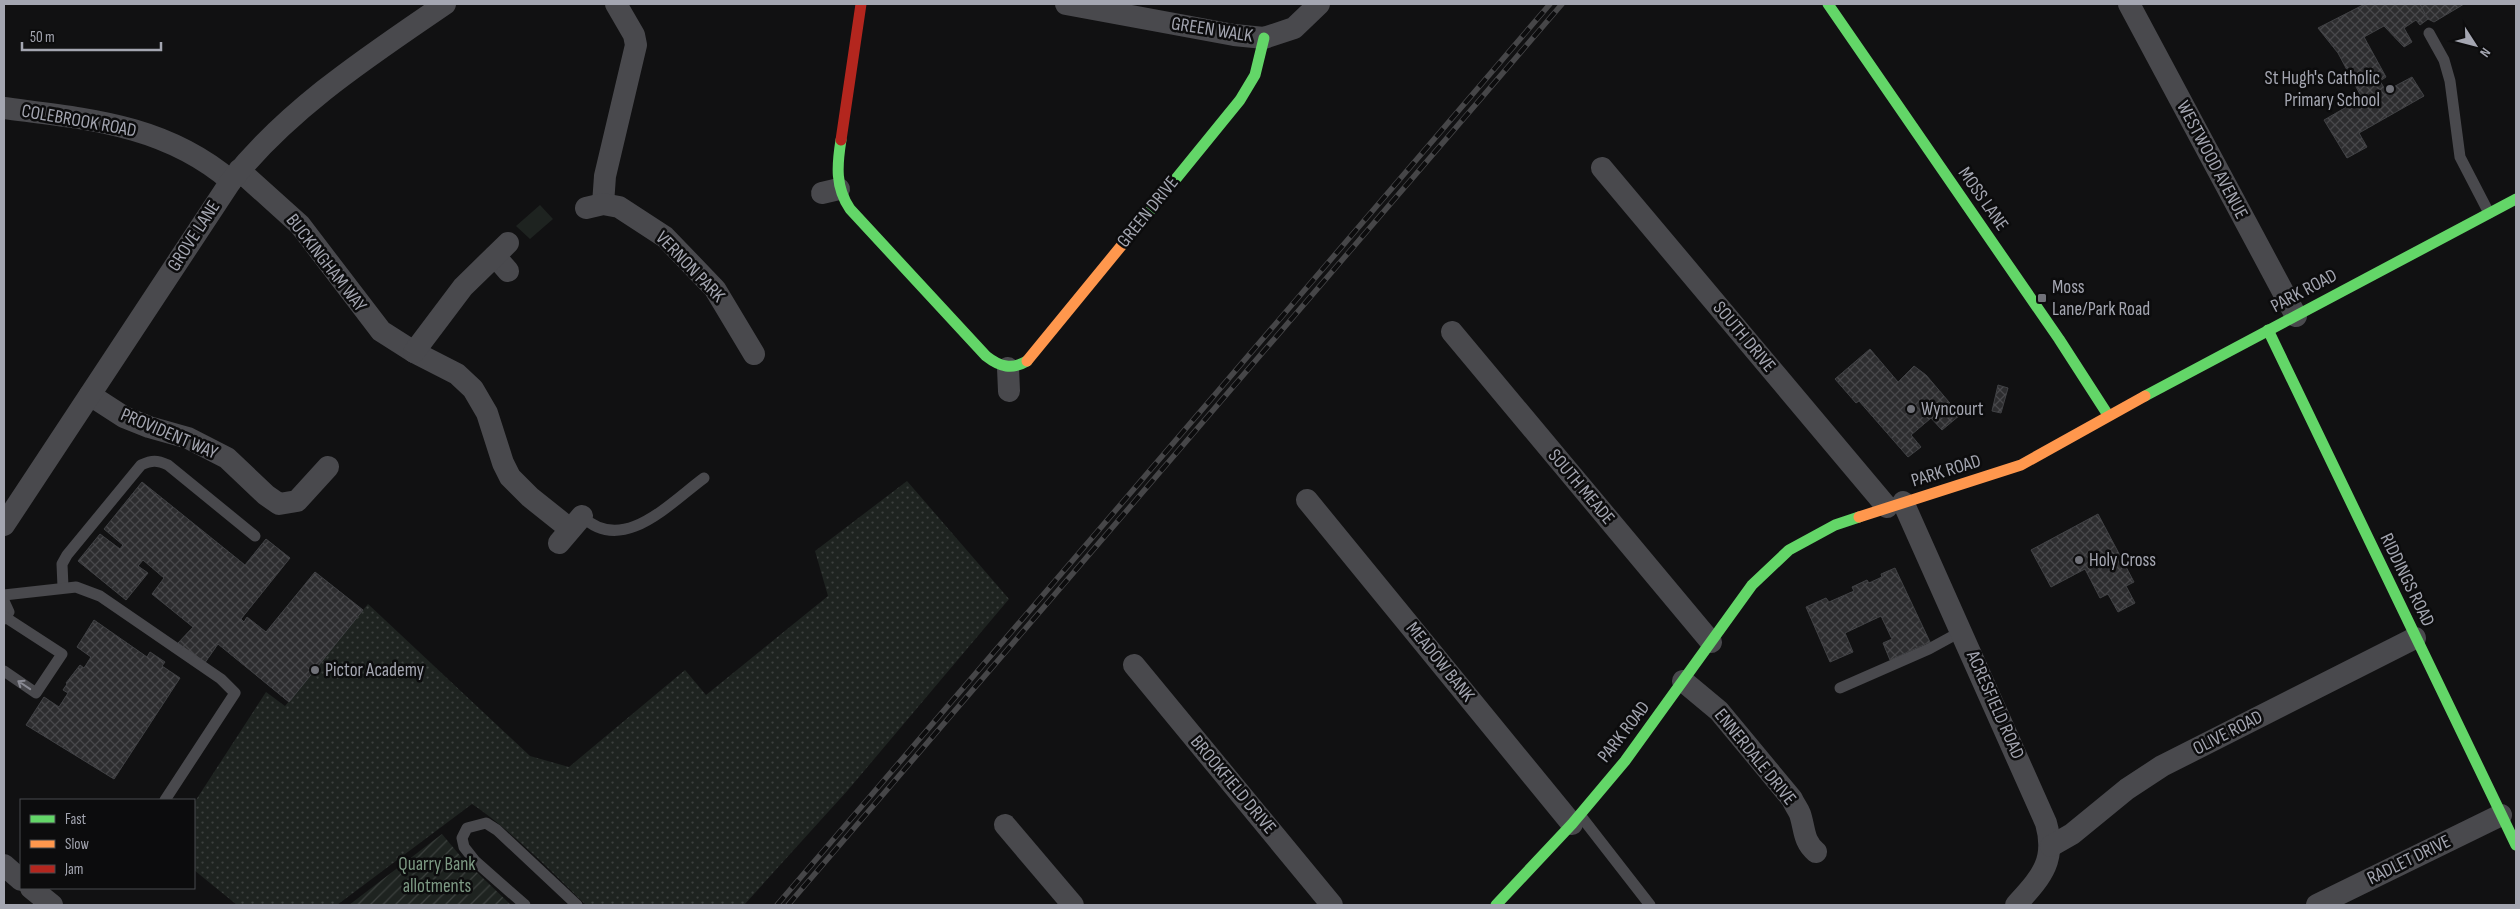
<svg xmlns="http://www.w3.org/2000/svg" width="2520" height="909" viewBox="0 0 2520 909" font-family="'Sofia Sans Condensed',sans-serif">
<defs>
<pattern id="park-dots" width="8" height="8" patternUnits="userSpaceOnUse" patternTransform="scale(1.25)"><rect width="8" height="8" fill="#1e2320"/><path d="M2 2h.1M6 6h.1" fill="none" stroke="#3c403e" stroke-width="1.8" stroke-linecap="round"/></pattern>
<pattern id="garden-furrows" width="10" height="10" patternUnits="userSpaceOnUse" patternTransform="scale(1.25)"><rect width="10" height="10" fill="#1e2320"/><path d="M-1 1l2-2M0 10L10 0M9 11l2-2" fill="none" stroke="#3c403e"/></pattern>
<pattern id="building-cross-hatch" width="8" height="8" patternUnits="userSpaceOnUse" patternTransform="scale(1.25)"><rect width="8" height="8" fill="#2d2d2f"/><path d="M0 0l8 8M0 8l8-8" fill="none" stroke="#48484b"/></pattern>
</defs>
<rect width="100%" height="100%" fill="#111112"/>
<!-- grass -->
<polygon fill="#1e2320" points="540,205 553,219 530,239 516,226"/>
<!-- park -->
<path fill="url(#park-dots)" d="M907 481 1009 599 848 790 744 905H586C550 870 513 832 472 804L337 905H237L194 870V803L266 692 285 706 368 604 530 756 569 767 685 670 706 695 828 596 815 551Z"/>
<!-- garden -->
<polygon fill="url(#garden-furrows)" points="442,834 462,858 511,905 349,905"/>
<!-- building -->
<g fill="url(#building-cross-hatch)" stroke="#414245">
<polygon points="2365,4 2420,4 2428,19 2420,25 2416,20 2404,28 2412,42 2404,47 2384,26 2364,37 2386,77 2380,81 2386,91 2412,77 2424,96 2359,133 2367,147 2347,158 2324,120 2362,98 2338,53 2318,28"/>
<polygon points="2420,4 2464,4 2434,22 2428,19"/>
<polygon points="1870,349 1898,382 1914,366 1926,375 1960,415 1942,430 1931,418 1911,435 1921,447 1908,457 1859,401 1856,403 1835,379"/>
<polygon points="1998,385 2008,388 2001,413 1992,411"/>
<polygon points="142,482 245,565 266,539 290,558 241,619 244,622 247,617 266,632 315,572 363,610 289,702 218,644 204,664 178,643 193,627 152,594 164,578 143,560 138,566 148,573 126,600 78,561 100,534 120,549 123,545 104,529"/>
<polygon points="2098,514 2134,582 2126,586 2135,603 2118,612 2108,594 2100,598 2085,569 2051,587 2031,550"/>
<polygon points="1895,568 1930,642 1890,660 1883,643 1892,639 1881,616 1845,633 1853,652 1830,662 1806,607 1826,598 1829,602 1854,591 1852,587 1867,580 1869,583 1882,577 1881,574"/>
<polygon points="94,620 147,657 150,652 165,662 162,666 180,678 114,779 26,725 44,697 59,707 68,693 63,690 67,684 66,683 80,665 84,668 91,657 77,647"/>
</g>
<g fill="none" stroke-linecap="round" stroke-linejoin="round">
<!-- lane -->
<g stroke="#49494d" stroke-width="11">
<polyline points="2429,33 2444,60 2450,81 2460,157 2489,213"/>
<path d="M582 516C622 556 670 503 704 478"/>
<path d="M63 587 62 564 67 555 141 465C152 460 157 460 168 465L255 536"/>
<polyline points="4,595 76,587 100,596 221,679 235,693 165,800"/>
<polyline points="4,601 9,612 5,617"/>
<polyline points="4,619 5,617 62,654 36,693 4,671"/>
<polyline points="1840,688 1929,649 1962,631"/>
<polyline points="1580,815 1650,905"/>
<polyline points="525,905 475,861 464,847 462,838 467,828 486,823 497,830 577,905"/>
</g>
<!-- street -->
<g stroke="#49494d" stroke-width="22">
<polyline points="1066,4 1234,35 1264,38 1294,28 1319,4"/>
<polyline points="2129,4 2296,316"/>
<path d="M4 108C87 119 164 124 231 181"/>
<polyline points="1602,168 1887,507"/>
<polyline points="239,170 300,225 381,331 414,352 457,374 473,389 487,413 503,463 510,477 530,497 570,529"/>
<polyline points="822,193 839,189"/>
<polyline points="603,204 605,176 636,45 634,35 616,4"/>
<polyline points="586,208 603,204 619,207 665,237 715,289 754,354"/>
<polyline points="495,256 508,271"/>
<polyline points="1452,332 1711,642"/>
<polyline points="414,352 463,287 508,243"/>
<polyline points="1008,368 1009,391"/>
<polyline points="90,395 124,417 149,427 188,438 227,458 266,495 279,504 297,501 328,467"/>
<polyline points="1307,500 1572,824"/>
<path d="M1903 502 2046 823C2057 862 2040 878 2016 905"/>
<path d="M4 525 231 181C289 108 369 56 445 4"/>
<polyline points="559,543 582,516"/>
<polyline points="1134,665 1332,905"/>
<path d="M1683 681 1719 711 1792 799C1794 804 1798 809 1800 814 1805 829 1803 841 1816 852"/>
<polyline points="1005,825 1073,905"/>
<polyline points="2051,846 2072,834 2127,789 2162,766 2415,638"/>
<polyline points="4,865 21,880"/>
<polyline points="31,888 52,905"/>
<polyline points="2317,905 2501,815"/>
</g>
<!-- fast -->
<g stroke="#63d668" stroke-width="11">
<polyline points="1828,4 2059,339 2108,415"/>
<path d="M841 140C837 165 835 187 850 209L986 356C1000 367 1012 370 1027 361"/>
<polyline points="1131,234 1240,100 1255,75 1264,38"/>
<polyline points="2268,330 2516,845"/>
<polyline points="2145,396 2516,199"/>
<polyline points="1496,905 1572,824 1625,761 1752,585 1789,550 1835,525 1859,517"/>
</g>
<!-- slow -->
<g stroke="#ff974d" stroke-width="11">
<polyline points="1027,361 1131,234"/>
<polyline points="1859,517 2021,465 2145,396"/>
</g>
<!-- jam -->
<polyline stroke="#b3261e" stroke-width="11" points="841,140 861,4"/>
<!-- rail casing -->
<g stroke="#464648" stroke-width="5.5">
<g id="rail">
<polyline points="777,905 1550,4"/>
<polyline points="788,905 1562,4"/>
</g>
</g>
<!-- rail -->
<use href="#rail" stroke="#0c0c0d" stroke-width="4" stroke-dasharray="11" stroke-linecap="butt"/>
</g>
<!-- one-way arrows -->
<defs><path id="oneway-shaft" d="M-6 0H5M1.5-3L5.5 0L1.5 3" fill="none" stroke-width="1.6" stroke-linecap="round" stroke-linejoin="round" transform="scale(1.25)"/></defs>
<use stroke="#898a93" href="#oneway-shaft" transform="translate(24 685) rotate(-146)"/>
<!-- markers -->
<g fill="#717279" stroke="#0c0c0d" stroke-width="2">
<circle cx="2390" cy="89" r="5"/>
<rect x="2037" y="293" width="10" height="10" rx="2.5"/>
<circle cx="1911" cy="409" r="5"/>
<circle cx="2079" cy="560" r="5"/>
<circle cx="315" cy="670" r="5"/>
</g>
<g text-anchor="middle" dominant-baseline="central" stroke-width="5" stroke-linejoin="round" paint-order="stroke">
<!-- street labels -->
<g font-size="19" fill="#a4a6b1" stroke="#0c0c0d">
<text transform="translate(1212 30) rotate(9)">GREEN WALK</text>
<text transform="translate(79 121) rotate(10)">COLEBROOK ROAD</text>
<text transform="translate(2212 160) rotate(62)">WESTWOOD AVENUE</text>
<text transform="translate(1983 199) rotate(55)">MOSS LANE</text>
<text transform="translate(1148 212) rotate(-51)">GREEN DRIVE</text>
<text transform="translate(194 236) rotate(-57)">GROVE LANE</text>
<text transform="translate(326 263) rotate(52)">BUCKINGHAM WAY</text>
<text transform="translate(690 267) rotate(46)">VERNON PARK</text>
<text transform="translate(2304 291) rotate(-28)">PARK ROAD</text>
<text transform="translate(1744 337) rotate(50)">SOUTH DRIVE</text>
<text transform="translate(169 434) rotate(23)">PROVIDENT WAY</text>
<text transform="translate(1946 471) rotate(-17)">PARK ROAD</text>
<text transform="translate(1581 487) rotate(50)">SOUTH MEADE</text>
<text transform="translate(2407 580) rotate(64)">RIDDINGS ROAD</text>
<text transform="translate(1440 662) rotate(51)">MEADOW BANK</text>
<text transform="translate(1995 705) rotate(66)">ACRESFIELD ROAD</text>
<text transform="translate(1624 732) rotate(-52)">PARK ROAD</text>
<text transform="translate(2228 733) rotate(-27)">OLIVE ROAD</text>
<text transform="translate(1755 757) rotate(51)">ENNERDALE DRIVE</text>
<text transform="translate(1233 785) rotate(50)">BROOKFIELD DRIVE</text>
<text transform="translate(2409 860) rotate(-26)">RADLET DRIVE</text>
</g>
<!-- poi labels -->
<g font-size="19" fill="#a4a6b1" stroke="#0c0c0d" text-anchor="start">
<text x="2380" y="78" text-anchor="end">St Hugh's Catholic<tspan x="2380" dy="22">Primary School</tspan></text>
<text x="2052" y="287">Moss<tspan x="2052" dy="22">Lane/Park Road</tspan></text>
<text x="1921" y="409">Wyncourt</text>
<text x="2089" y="560">Holy Cross</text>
<text x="325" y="670">Pictor Academy</text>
</g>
<!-- park labels -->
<g font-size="19" fill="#7d9a84" stroke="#0c0c0d">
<text x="437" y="864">Quarry Bank<tspan x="437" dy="22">allotments</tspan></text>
</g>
</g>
<!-- border -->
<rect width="2520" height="909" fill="none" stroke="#a4a6b1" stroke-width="10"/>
<!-- legend -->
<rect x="20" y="799" width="175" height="90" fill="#0c0c0d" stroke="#494a4f"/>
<rect x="30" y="815" width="25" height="8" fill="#63d668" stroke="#494a4f"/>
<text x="65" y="824" font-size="15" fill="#a4a6b1">Fast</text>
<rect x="30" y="840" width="25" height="8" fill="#ff974d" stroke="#494a4f"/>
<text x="65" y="849" font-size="15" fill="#a4a6b1">Slow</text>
<rect x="30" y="865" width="25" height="8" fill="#b3261e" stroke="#494a4f"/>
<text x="65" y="874" font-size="15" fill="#a4a6b1">Jam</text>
<!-- north arrow -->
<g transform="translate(2475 45) rotate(126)" stroke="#0c0c0d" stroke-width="4" paint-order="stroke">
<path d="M0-4L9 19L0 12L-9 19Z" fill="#a4a6b1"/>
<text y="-8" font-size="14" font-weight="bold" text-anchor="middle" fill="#a4a6b1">N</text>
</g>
<!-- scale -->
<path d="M22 42v8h139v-8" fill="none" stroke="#a4a6b1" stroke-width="2.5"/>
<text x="30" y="42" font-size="15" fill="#a4a6b1" stroke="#0c0c0d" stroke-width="4" paint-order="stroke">50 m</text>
</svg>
